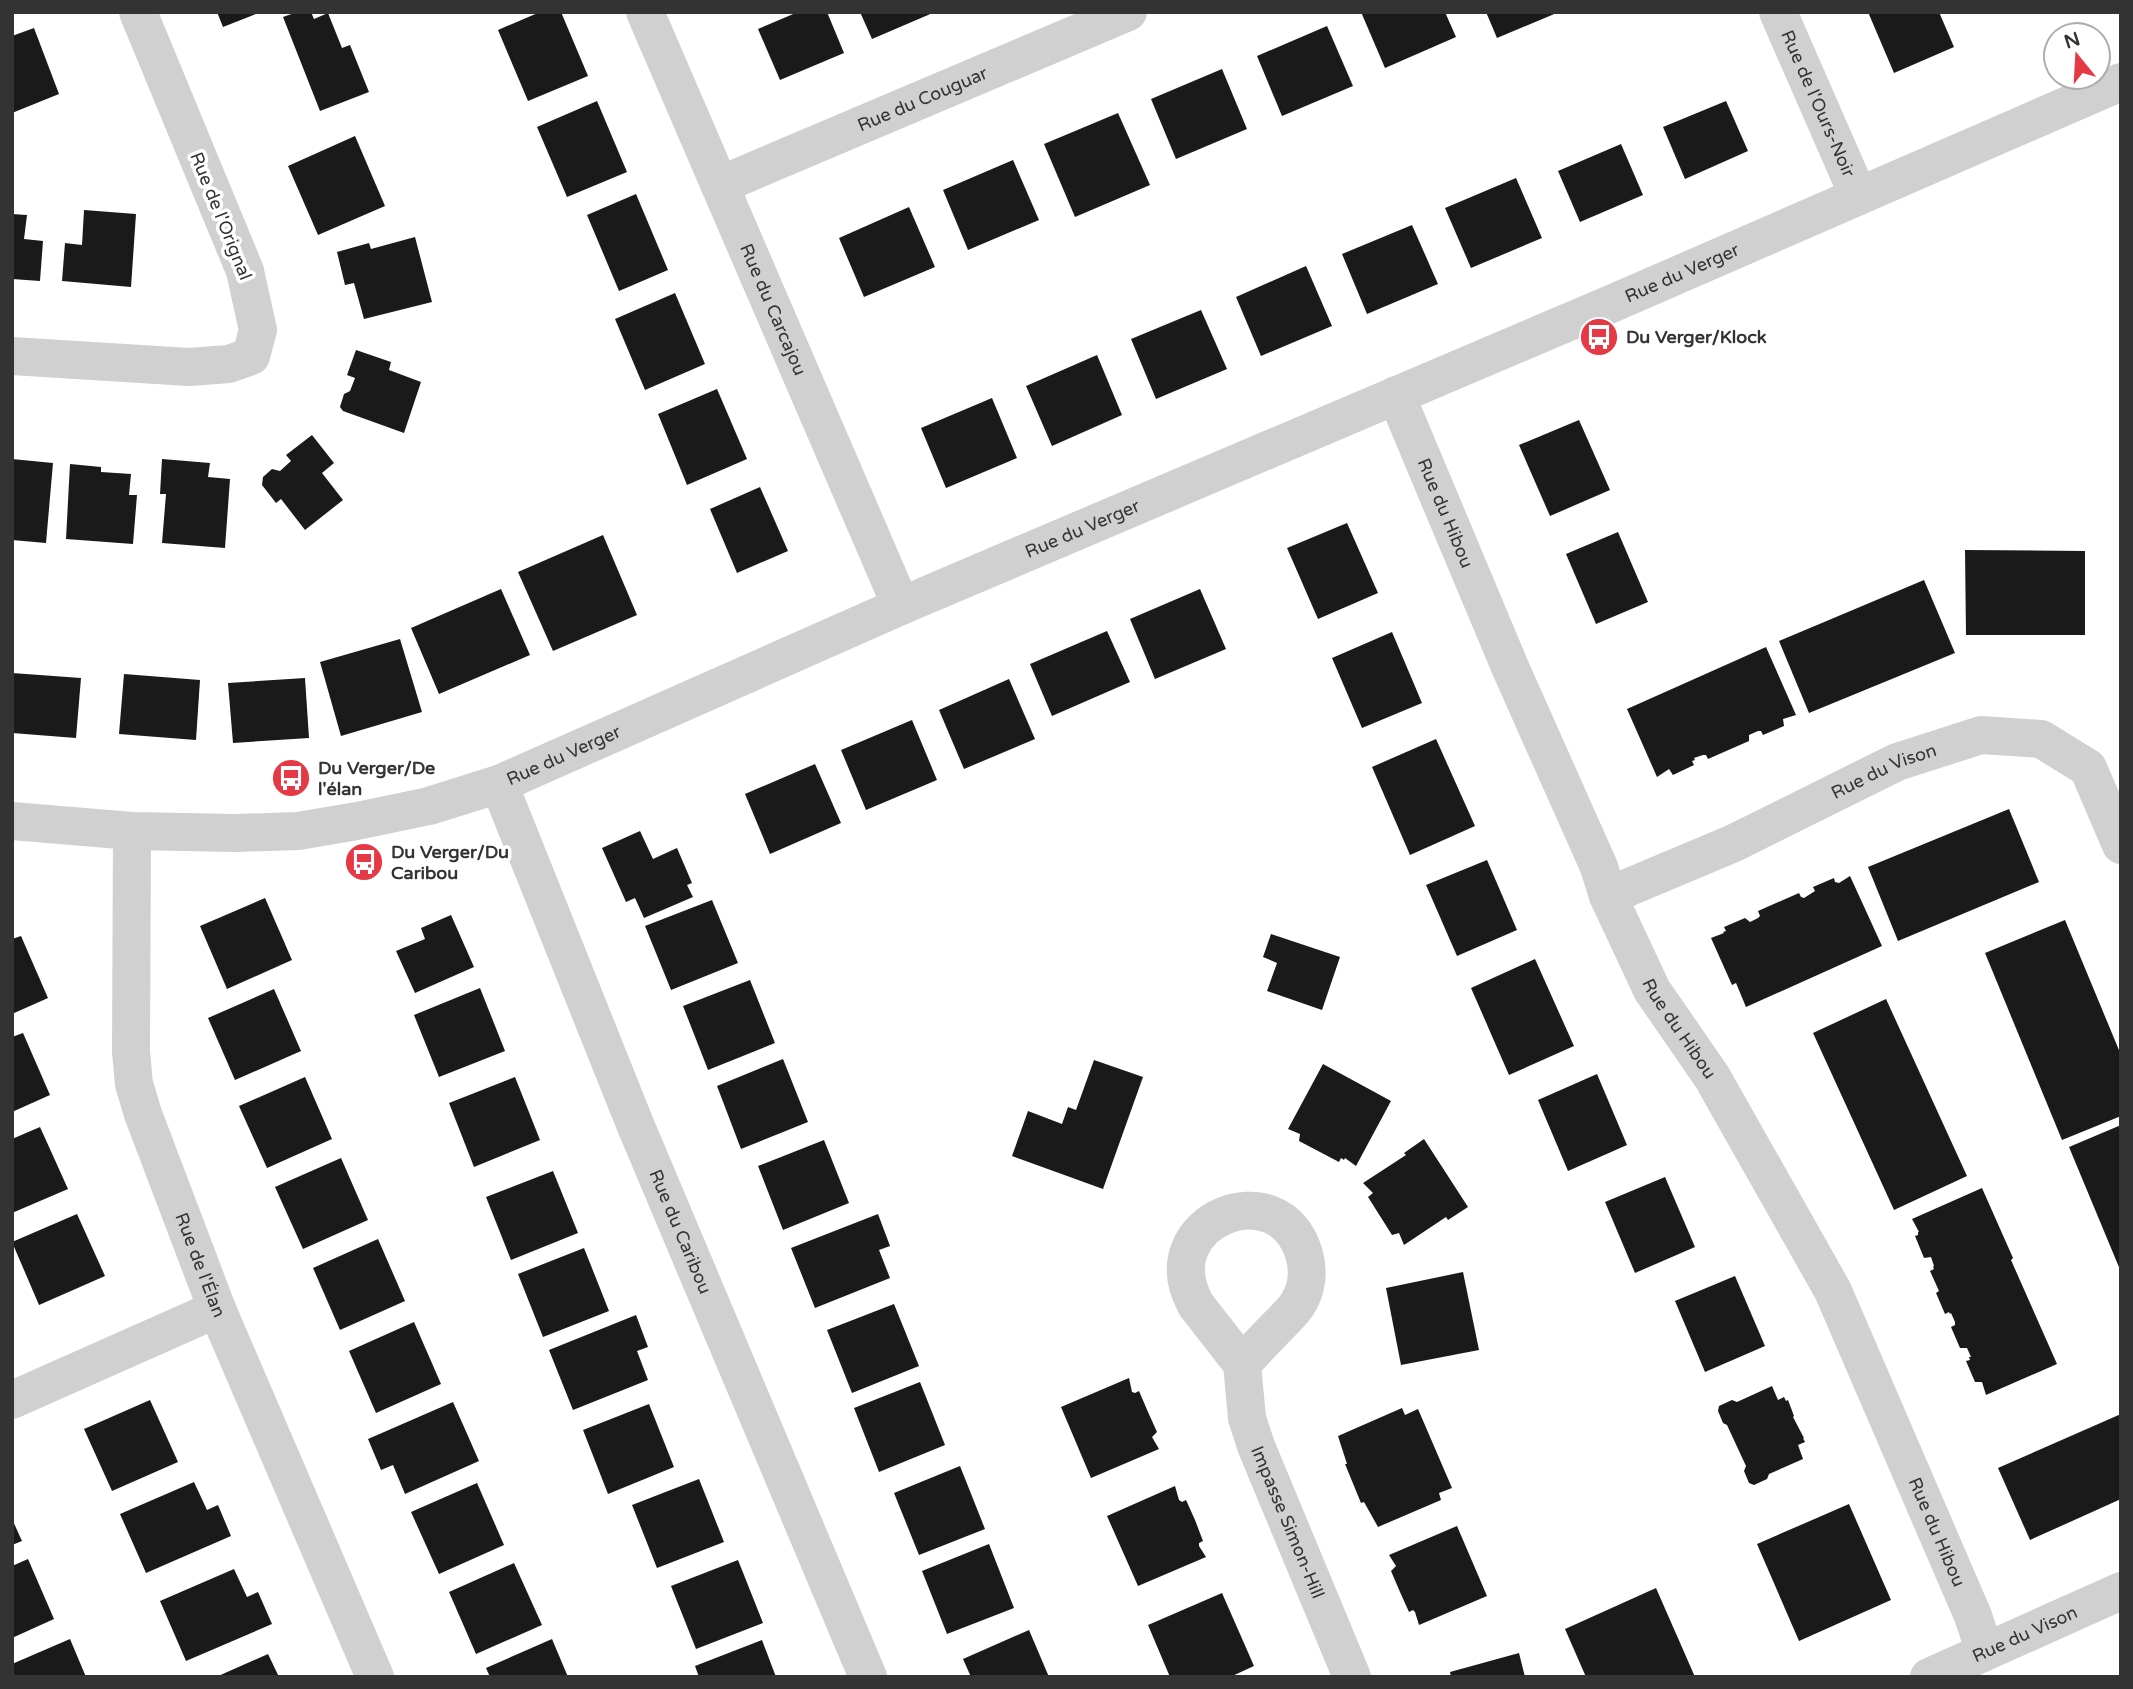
<svg xmlns="http://www.w3.org/2000/svg" width="2133" height="1689" viewBox="0 0 2133 1689" font-family="'Varela Round',sans-serif">
<rect width="100%" height="100%" fill="#fff"/>
<!-- building -->
<g fill="#1a1a1a">
<polygon points="217,12 261,12 223,27"/>
<polygon points="297,12 311,12 314,19 328,13 342,48 350,45 369,92 320,111 283,17"/>
<polygon points="540,12 561,12 588,76 528,101 498,30"/>
<polygon points="798,12 827,12 844,53 780,80 758,29"/>
<polygon points="860,12 935,12 872,39"/>
<polygon points="1361,12 1445,12 1456,37 1385,68"/>
<polygon points="1486,12 1559,12 1497,38"/>
<polygon points="1868,12 1939,12 1954,47 1894,73"/>
<polygon points="1327,26 1353,86 1282,116 1257,56"/>
<polygon points="34,28 59,94 12,113 12,36"/>
<polygon points="1222,69 1247,129 1176,159 1151,99"/>
<polygon points="597,101 627,172 567,197 537,127"/>
<polygon points="1726,101 1748,151 1685,179 1663,127"/>
<polygon points="1118,113 1150,185 1075,217 1044,144"/>
<polygon points="355,136 385,206 318,235 288,166"/>
<polygon points="1621,144 1643,195 1580,222 1558,171"/>
<polygon points="1013,160 1039,220 968,250 943,190"/>
<polygon points="1516,178 1542,238 1471,268 1445,208"/>
<polygon points="636,194 668,270 619,291 587,215"/>
<polygon points="909,207 935,267 864,297 839,238"/>
<polygon points="84,210 136,214 131,287 62,281 65,243 82,245"/>
<polygon points="12,214 27,215 24,239 43,241 40,281 12,279"/>
<polygon points="1412,225 1438,284 1367,314 1342,254"/>
<polygon points="415,237 432,302 364,319 354,283 345,285 337,252 369,243 371,249"/>
<polygon points="1306,266 1332,326 1261,356 1236,297"/>
<polygon points="675,293 705,364 645,390 615,319"/>
<polygon points="1201,310 1227,369 1156,399 1131,339"/>
<polygon points="356,350 391,362 389,370 421,382 404,433 343,411 340,407 344,394 350,391 355,378 347,375"/>
<polygon points="1097,355 1122,415 1052,446 1026,386"/>
<polygon points="717,389 747,459 687,485 658,414"/>
<polygon points="992,398 1017,458 946,488 921,428"/>
<polygon points="1579,420 1610,490 1550,516 1519,445"/>
<polygon points="312,435 334,463 322,473 343,500 305,530 281,499 276,503 262,485 263,477 272,469 280,471 291,461 286,455"/>
<polygon points="12,459 53,463 46,543 12,540"/>
<polygon points="162,459 210,463 208,477 230,479 225,548 162,543 166,494 160,494"/>
<polygon points="70,464 101,467 101,472 131,474 129,495 137,495 133,544 66,539"/>
<polygon points="760,487 788,551 737,573 710,509"/>
<polygon points="1347,523 1378,593 1318,619 1287,548"/>
<polygon points="1618,532 1648,602 1596,624 1566,554"/>
<polygon points="603,535 637,615 553,651 518,572"/>
<polygon points="1965,550 2085,551 2085,635 1966,635"/>
<polygon points="1924,580 1955,653 1809,713 1779,641"/>
<polygon points="501,589 530,655 439,694 411,628"/>
<polygon points="1200,589 1226,649 1155,679 1130,619"/>
<polygon points="1107,631 1130,682 1052,716 1030,664"/>
<polygon points="1392,632 1422,703 1362,728 1332,658"/>
<polygon points="400,639 422,712 341,736 320,662"/>
<polygon points="1766,647 1796,715 1783,719 1784,726 1763,735 1761,731 1758,731 1749,735 1749,741 1708,759 1706,755 1703,755 1694,758 1695,760 1692,761 1694,765 1673,775 1669,769 1657,777 1627,709"/>
<polygon points="12,673 81,678 76,738 12,733"/>
<polygon points="124,674 200,680 196,740 119,734"/>
<polygon points="305,678 309,738 233,743 228,683"/>
<polygon points="1009,679 1035,739 964,769 939,710"/>
<polygon points="912,720 937,780 866,810 841,750"/>
<polygon points="1436,739 1475,826 1410,855 1372,767"/>
<polygon points="815,764 841,823 770,854 745,794"/>
<polygon points="2009,809 2039,882 1898,941 1868,867"/>
<polygon points="640,831 653,859 677,848 692,883 687,885 693,897 644,918 635,898 626,902 602,848"/>
<polygon points="1487,860 1517,930 1457,956 1426,885"/>
<polygon points="1850,876 1882,946 1746,1007 1736,983 1732,985 1711,938 1724,933 1723,932 1726,931 1724,927 1745,918 1750,922 1758,918 1760,916 1758,911 1799,893 1801,897 1804,898 1815,891 1813,887 1834,878 1835,882 1839,883"/>
<polygon points="265,898 292,960 227,989 200,926"/>
<polygon points="712,900 738,963 671,990 645,926"/>
<polygon points="451,915 474,967 415,993 396,951 425,939 421,928"/>
<polygon points="2065,920 2121,1055 2121,1116 2062,1140 1985,953"/>
<polygon points="1271,934 1340,957 1322,1010 1267,991 1277,963 1263,957"/>
<polygon points="21,936 48,998 12,1014 12,939"/>
<polygon points="1535,959 1574,1046 1509,1075 1471,988"/>
<polygon points="750,980 775,1043 708,1070 683,1006"/>
<polygon points="480,988 505,1051 439,1077 414,1015"/>
<polygon points="274,989 301,1051 235,1080 208,1018"/>
<polygon points="1886,999 1967,1176 1894,1210 1813,1033"/>
<polygon points="23,1033 50,1095 12,1112 12,1037"/>
<polygon points="783,1059 808,1122 741,1149 717,1086"/>
<polygon points="1094,1060 1143,1077 1103,1189 1012,1156 1028,1111 1062,1124 1068,1107 1076,1110"/>
<polygon points="1323,1064 1391,1101 1356,1166 1345,1158 1344,1160 1341,1158 1339,1162 1299,1141 1300,1134 1288,1129"/>
<polygon points="1597,1074 1627,1145 1568,1171 1538,1100"/>
<polygon points="305,1077 332,1139 267,1168 239,1106"/>
<polygon points="515,1077 540,1140 474,1167 449,1103"/>
<polygon points="2121,1125 2121,1272 2069,1147"/>
<polygon points="40,1127 68,1189 12,1213 12,1139"/>
<polygon points="1424,1139 1468,1207 1448,1220 1446,1217 1404,1245 1399,1233 1392,1235 1368,1197 1373,1193 1363,1183 1406,1155 1404,1153"/>
<polygon points="824,1140 849,1203 783,1230 758,1166"/>
<polygon points="341,1158 368,1220 303,1249 275,1187"/>
<polygon points="553,1171 578,1233 511,1260 486,1197"/>
<polygon points="1665,1177 1695,1247 1635,1273 1605,1202"/>
<polygon points="1982,1188 2013,1258 2011,1260 2057,1364 1986,1395 1982,1382 1975,1382 1966,1361 1970,1360 1969,1357 1971,1357 1967,1348 1960,1348 1951,1327 1955,1325 1955,1322 1951,1313 1950,1314 1949,1312 1945,1314 1936,1293 1939,1291 1930,1271 1934,1269 1933,1267 1934,1266 1931,1257 1924,1258 1915,1236 1918,1235 1918,1232 1919,1232 1912,1219"/>
<polygon points="77,1214 105,1276 39,1305 12,1242"/>
<polygon points="878,1214 890,1246 879,1250 890,1278 815,1308 791,1248"/>
<polygon points="378,1239 405,1301 340,1330 313,1268"/>
<polygon points="584,1248 609,1311 543,1337 518,1274"/>
<polygon points="1463,1272 1479,1350 1401,1365 1386,1288"/>
<polygon points="1735,1276 1765,1346 1705,1372 1675,1301"/>
<polygon points="894,1304 919,1366 852,1393 827,1330"/>
<polygon points="636,1315 648,1347 637,1351 648,1380 573,1410 549,1350"/>
<polygon points="414,1322 441,1384 376,1413 349,1351"/>
<polygon points="1129,1378 1132,1392 1135,1393 1139,1391 1148,1412 1157,1432 1152,1437 1159,1449 1091,1478 1061,1407"/>
<polygon points="920,1382 945,1445 879,1472 854,1408"/>
<polygon points="1772,1386 1778,1400 1784,1397 1786,1401 1788,1400 1794,1416 1793,1417 1804,1438 1803,1438 1805,1442 1798,1445 1803,1459 1769,1474 1767,1479 1754,1485 1749,1483 1744,1471 1746,1466 1727,1425 1723,1423 1718,1411 1719,1406 1732,1400 1737,1402"/>
<polygon points="150,1400 178,1462 112,1491 84,1429"/>
<polygon points="453,1402 479,1461 405,1494 393,1465 381,1470 368,1439"/>
<polygon points="649,1404 674,1467 608,1494 583,1430"/>
<polygon points="1402,1408 1405,1415 1418,1409 1452,1488 1439,1493 1441,1500 1378,1527 1364,1502 1361,1503 1345,1464 1347,1464 1338,1436"/>
<polygon points="2121,1414 2121,1499 2030,1540 1998,1468"/>
<polygon points="960,1466 985,1529 919,1555 894,1493"/>
<polygon points="699,1479 724,1542 657,1568 632,1505"/>
<polygon points="194,1482 207,1510 218,1505 231,1536 146,1573 120,1514"/>
<polygon points="477,1483 504,1545 439,1574 411,1512"/>
<polygon points="1175,1486 1179,1500 1182,1502 1186,1500 1195,1520 1203,1541 1199,1543 1199,1546 1206,1557 1138,1586 1107,1516"/>
<polygon points="1849,1504 1891,1600 1799,1641 1757,1544"/>
<polygon points="12,1519 22,1541 12,1545"/>
<polygon points="1457,1526 1487,1596 1419,1625 1415,1612 1413,1610 1409,1612 1400,1592 1391,1571 1396,1566 1389,1555"/>
<polygon points="989,1544 1014,1608 947,1634 922,1571"/>
<polygon points="28,1559 54,1619 12,1638 12,1566"/>
<polygon points="738,1560 763,1623 696,1649 671,1586"/>
<polygon points="514,1563 542,1625 476,1654 449,1592"/>
<polygon points="234,1569 247,1597 258,1592 272,1624 186,1661 160,1601"/>
<polygon points="1656,1588 1695,1677 1586,1677 1565,1629"/>
<polygon points="1222,1593 1254,1666 1230,1677 1170,1677 1148,1625"/>
<polygon points="1029,1630 1049,1677 971,1677 963,1659"/>
<polygon points="70,1639 86,1677 12,1677 12,1664"/>
<polygon points="552,1639 568,1677 490,1677 486,1668"/>
<polygon points="762,1640 776,1677 699,1677 695,1666"/>
<polygon points="1519,1653 1525,1677 1451,1677 1450,1672"/>
<polygon points="268,1654 279,1677 216,1677"/>
</g>
<g fill="none" stroke-linecap="round" stroke-linejoin="round">
<!-- minor -->
<g stroke="#d0d0d0" stroke-width="38">
<path id="s1" d="M645 12 901 606"/>
<path id="s2" d="M1778 12 1858 195"/>
<path id="s3" d="M720 185 1128 12"/>
<polyline points="12,356 189,367 229,364 251,356 258,330 245,271 138,12"/>
<path id="s4" d="M1396 395 1510 667 1599 867 1608 896 1652 990 1712 1077 1833 1291 1973 1616 1985 1652"/>
<path id="s5" d="M499 784 635 1124 868 1677"/>
<path id="s6" d="M12 821 132 831 236 833 298 831 357 821 429 806 499 784 901 606 1611 304 2121 82"/>
<path id="s7" d="M132 831 131 1052 134 1084 143 1114 217 1309 375 1677"/>
<path id="s8" d="M1608 896 1734 843 1897 762 1981 735 2041 739 2088 768 2121 845"/>
<path id="s9" d="M1242 1364C1254 1351 1266 1338 1279 1325 1285 1319 1292 1312 1297 1305 1307 1290 1309 1271 1304 1254 1280 1170 1149 1220 1196 1305L1242 1364 1247 1418 1256 1446 1352 1677"/>
<polyline points="12,1400 217,1309"/>
<path id="s10" d="M1929 1677 2121 1591"/>
</g>
</g>
<!-- icons -->
<defs>
<g id="bus-disc" transform="scale(2.0125)"><circle r="9.5" fill="#e63946" stroke="#fff"/><path d="M-5-6H5V4H4V6H2V4H-2V6H-4V4H-5ZM-3.5-4V0h7V-4ZM-3.5 1.2v1.5H-2V1.2ZM2 1.2v1.5H3.5V1.2Z" fill="#fff"/></g>
</defs>
<g fill-rule="evenodd">
<use href="#bus-disc" x="1599" y="337"/>
<use href="#bus-disc" x="291" y="778"/>
<use href="#bus-disc" x="364" y="862"/>
</g>
<g text-anchor="middle" dominant-baseline="central" stroke-width="7" stroke-linejoin="round" paint-order="stroke">
<!-- street labels -->
<g font-size="18" fill="#333" stroke="#fff">
<text stroke="none"><textPath href="#s3" startOffset="220">Rue du Couguar</textPath></text>
<text stroke="none"><textPath href="#s2" startOffset="100">Rue de l'Ours-Noir</textPath></text>
<text transform="translate(221 216) rotate(68)">Rue de l'Orignal</text>
<text stroke="none"><textPath href="#s6" startOffset="1782">Rue du Verger</textPath></text>
<text stroke="none"><textPath href="#s1" startOffset="324">Rue du Carcajou</textPath></text>
<text stroke="none"><textPath href="#s4" startOffset="128">Rue du Hibou</textPath></text>
<text stroke="none"><textPath href="#s6" startOffset="1130">Rue du Verger</textPath></text>
<text stroke="none"><textPath href="#s6" startOffset="564">Rue du Verger</textPath></text>
<text stroke="none"><textPath href="#s8" startOffset="303">Rue du Vison</textPath></text>
<text stroke="none"><textPath href="#s4" startOffset="695">Rue du Hibou</textPath></text>
<text stroke="none"><textPath href="#s5" startOffset="483">Rue du Caribou</textPath></text>
<text stroke="none"><textPath href="#s7" startOffset="446">Rue de l'Élan</textPath></text>
<text stroke="none"><textPath href="#s9" startOffset="583">Impasse Simon-Hill</textPath></text>
<text stroke="none"><textPath href="#s4" startOffset="1262">Rue du Hibou</textPath></text>
<text stroke="none"><textPath href="#s10" startOffset="105">Rue du Vison</textPath></text>
</g>
<!-- poi labels -->
<g font-size="18" font-weight="bold" fill="#333" stroke="#fff" text-anchor="start">
<text x="1626" y="337">Du Verger/Klock</text>
<text x="318" y="768">Du Verger/De<tspan x="318" dy="21">l'élan</tspan></text>
<text x="391" y="852">Du Verger/Du<tspan x="391" dy="21">Caribou</tspan></text>
</g>
</g>
<!-- border -->
<rect width="2133" height="1689" fill="none" stroke="#333333" stroke-width="28"/>
<!-- north arrow -->
<g transform="translate(2077 56) rotate(342)"><circle r="33" fill="#ffffff" stroke="#adadad" stroke-width="2"/>
<path d="M0-5L12 26L0 18L-12 26Z" fill="#e63946"/>
<text y="-10" font-size="19" font-weight="bold" text-anchor="middle" fill="#333333">N</text>
</g>
</svg>
